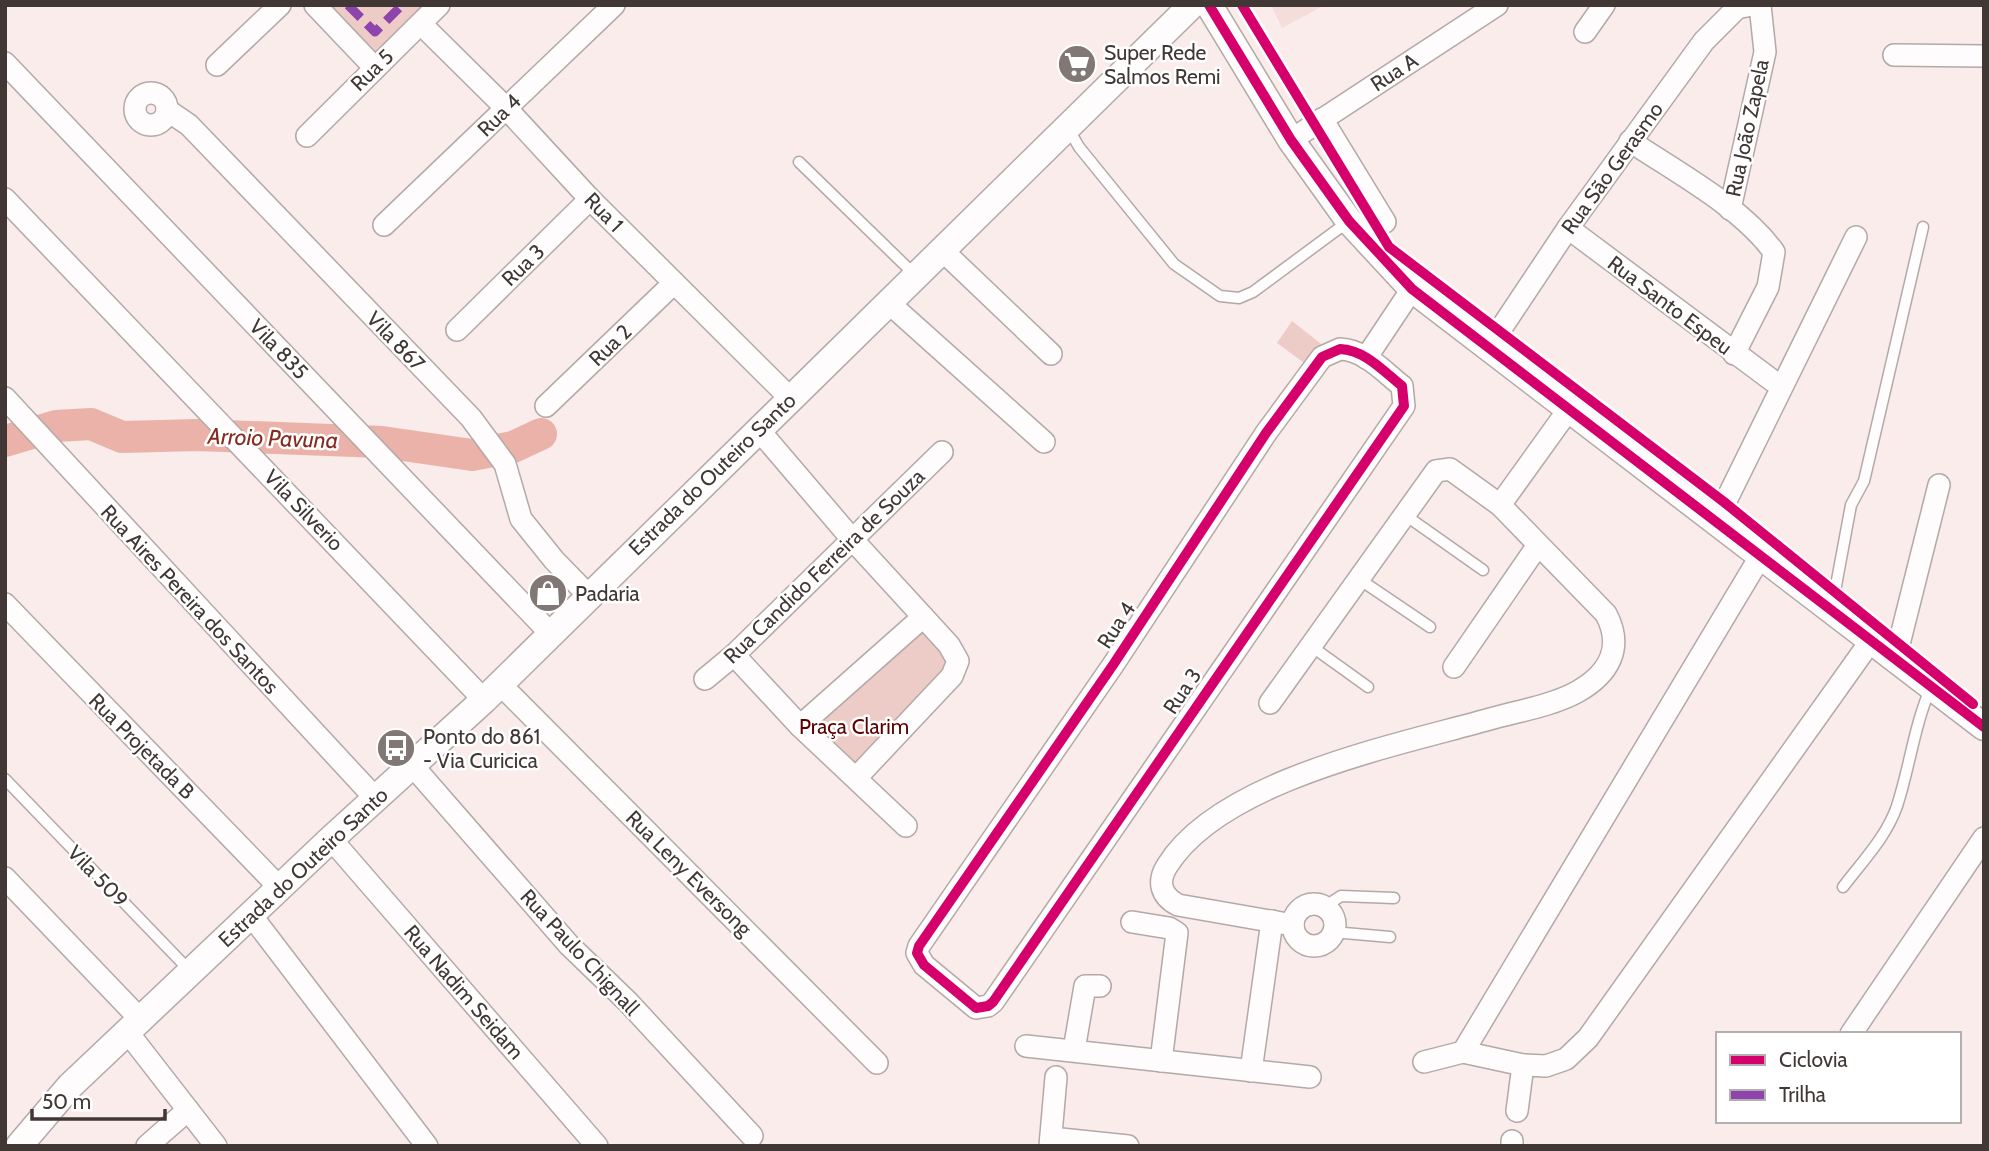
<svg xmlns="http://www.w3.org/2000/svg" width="1989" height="1151" viewBox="0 0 1989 1151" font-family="Cabin,sans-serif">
<rect width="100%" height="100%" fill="#f9ecea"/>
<!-- built -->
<polygon fill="#f4ddda" points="1271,5 1325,5 1282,28"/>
<!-- green -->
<g fill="#edccc7">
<polygon points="326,5 430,5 375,59"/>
<polygon points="1292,321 1325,347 1311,368 1277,343"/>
<polygon points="923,617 956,654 856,778 800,726"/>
</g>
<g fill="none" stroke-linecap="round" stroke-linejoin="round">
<!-- river -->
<polyline stroke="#eab2a8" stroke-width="32" points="5,441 56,426 91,424 122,437 198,435 382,442 472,455 513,447 541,434"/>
<!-- service casing -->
<g stroke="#b3a9a7" stroke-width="13">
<g id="service">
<polyline points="1068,128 1079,147 1174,264 1220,296 1239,298 1253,292 1349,221"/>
<polyline points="799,162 917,277"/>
<polyline points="1405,515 1483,570"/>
<polyline points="1359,579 1430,627"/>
<polyline points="1832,607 1851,505 1864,481 1923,227"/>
<polyline points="1311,646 1368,687"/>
<polyline points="5,779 190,971"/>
<path d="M1843 887C1862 862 1887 836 1897 806 1910 766 1914 726 1931 687"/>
<polyline points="1324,907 1341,896 1394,898"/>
<polyline points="1333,932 1390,937"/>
</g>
</g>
<!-- minor casing -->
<g stroke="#b3a9a7" stroke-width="24">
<g id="minor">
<polyline points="315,5 374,67"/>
<polyline points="421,24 506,108 590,199 790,398"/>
<polyline points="1585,32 1604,5"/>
<polyline points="1894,55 1984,56"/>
<polyline points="5,63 552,635"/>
<polyline points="217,65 280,5"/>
<circle cx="151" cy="109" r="16"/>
<polyline points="167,110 189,125 471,418 505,464 521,519 554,560 590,597"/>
<polyline points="1322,119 1385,222"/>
<polyline points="307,136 439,5"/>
<polyline points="1291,140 1497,5"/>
<path d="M1630 141C1676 172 1742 207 1774 252L1768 287 1734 354"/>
<polyline points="5,199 484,700"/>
<polyline points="1730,209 1765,52 1760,5"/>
<polyline points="384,225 614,5"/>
<polyline points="1568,228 1773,381"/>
<polyline points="943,251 1051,354"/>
<polyline points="890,304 1044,442"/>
<polyline points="457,330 590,199"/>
<polyline points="1488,348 1568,228 1704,41 1737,8 1751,5"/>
<path d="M1340 349C1365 350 1383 371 1402 386L1404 406 993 1002 988 1006 976 1008 924 965 917 953 919 946 1113 665 1266 433 1322 357Z"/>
<polyline points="1366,358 1412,289"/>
<polyline points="5,398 376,799"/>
<polyline points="546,406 674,283"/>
<polyline points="758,429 851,538 949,645 958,661 952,676 856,778"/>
<polyline points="1716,521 1856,237"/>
<polyline points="5,604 280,888"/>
<polyline points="734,655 800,726 906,826"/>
<polyline points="1895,660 1939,485"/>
<polyline points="1454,667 1538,545"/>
<polyline points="705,679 734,655 942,452"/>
<polyline points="500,684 877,1063"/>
<polyline points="1270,703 1436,471 1450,469 1500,505"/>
<polyline points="800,726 923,617"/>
<polyline points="412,765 569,945 628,1002 752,1136"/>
<polyline points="331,839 597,1146"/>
<polyline points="5,878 142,1021"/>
<circle cx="1314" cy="925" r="21"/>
<polyline points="251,915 427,1146"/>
<polyline points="1132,922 1169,928 1177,933 1161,1061"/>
<path d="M1293 925 1178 905C1161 896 1157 882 1167 866 1220 780 1398 745 1490 719 1518 711 1551 706 1577 692 1609 674 1624 648 1606 614L1500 505 1569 409"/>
<polyline points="129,1034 216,1146"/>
<polyline points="1851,1034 1984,838"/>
<polyline points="1026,1046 1310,1077"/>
<polyline points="1074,1050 1085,986 1100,986"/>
<polyline points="1463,1052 1760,557"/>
<polyline points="1424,1062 1463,1052 1523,1065 1546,1066 1566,1059 1588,1038 1870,642"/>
<polyline points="1251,1071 1272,921"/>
<polyline points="1517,1111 1523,1065"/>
<polyline points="1051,1138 1128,1146"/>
<polyline points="147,1146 188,1110"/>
<polyline points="1050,1146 1056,1077"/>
<polyline points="1512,1146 1512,1141"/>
</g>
</g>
<!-- tertiary casing -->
<g stroke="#b3a9a7" stroke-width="29">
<g id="tertiary">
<polyline points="1209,5 1291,140 1349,221 1412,289 1984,727"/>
<polyline points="19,1146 70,1086 331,839 484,700 1192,5"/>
</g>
</g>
<!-- service -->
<use href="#service" stroke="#fefcfc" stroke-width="10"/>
<!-- minor -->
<use href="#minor" stroke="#fefcfc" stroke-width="21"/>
<!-- tertiary -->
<use href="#tertiary" stroke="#fefcfc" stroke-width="26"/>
<!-- quiet -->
<polyline stroke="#8e44ad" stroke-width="9" stroke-dasharray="18 9" stroke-linecap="butt" points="348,5 375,32 402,5"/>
<!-- cycleway casing -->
<g stroke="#fff" stroke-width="15">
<g id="cycleway">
<polyline points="1209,5 1291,140 1349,221 1412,289 1984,727"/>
<polyline points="1242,5 1389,247 1724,502 1973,704"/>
<path d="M1340 349C1365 350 1383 371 1402 386L1404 406 993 1002 988 1006 976 1008 924 965 917 953 919 946 1113 665 1266 433 1322 357Z"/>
</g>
</g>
<!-- cycleway -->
<use href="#cycleway" stroke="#d6006c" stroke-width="10"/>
</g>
<!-- icons -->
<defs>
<g id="supermarket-disc" transform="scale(2.0125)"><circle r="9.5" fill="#817775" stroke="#fff"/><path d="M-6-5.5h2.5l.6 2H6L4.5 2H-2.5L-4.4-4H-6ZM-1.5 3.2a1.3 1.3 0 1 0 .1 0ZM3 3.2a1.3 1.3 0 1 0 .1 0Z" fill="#fff"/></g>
<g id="shop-disc" transform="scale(2.0125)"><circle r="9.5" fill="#817775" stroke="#fff"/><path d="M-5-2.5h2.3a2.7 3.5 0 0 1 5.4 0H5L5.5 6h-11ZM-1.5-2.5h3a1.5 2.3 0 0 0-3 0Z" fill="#fff"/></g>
<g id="bus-disc" transform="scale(2.0125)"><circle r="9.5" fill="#817775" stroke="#fff"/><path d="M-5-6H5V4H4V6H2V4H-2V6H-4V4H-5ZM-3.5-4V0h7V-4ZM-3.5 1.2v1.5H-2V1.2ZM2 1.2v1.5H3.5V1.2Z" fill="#fff"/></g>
</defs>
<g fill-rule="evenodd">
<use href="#supermarket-disc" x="1077" y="64"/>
<use href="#shop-disc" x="548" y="593"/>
<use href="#bus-disc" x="396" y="748"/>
</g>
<g text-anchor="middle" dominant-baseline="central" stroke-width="5" stroke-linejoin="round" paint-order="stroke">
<!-- poi labels -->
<g font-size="21" fill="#413836" stroke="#fff" text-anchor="start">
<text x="1104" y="52">Super Rede<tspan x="1104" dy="24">Salmos Remi</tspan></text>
<text x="575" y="593">Padaria</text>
<text x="423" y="736">Ponto do 861<tspan x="423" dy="24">- Via Curicica</tspan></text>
</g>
<!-- street labels -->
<g font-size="21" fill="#413836" stroke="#fff">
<text transform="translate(372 70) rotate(-44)">Rua 5</text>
<text transform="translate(1394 72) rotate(-33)">Rua A</text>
<text transform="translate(499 115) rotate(-44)">Rua 4</text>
<text transform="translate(1747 128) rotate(-78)">Rua João Zapela</text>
<text transform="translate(1612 168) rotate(-54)">Rua São Gerasmo</text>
<text transform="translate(604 212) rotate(46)">Rua 1</text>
<text transform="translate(523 265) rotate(-44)">Rua 3</text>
<text transform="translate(1670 305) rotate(37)">Rua Santo Espeu</text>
<text transform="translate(396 341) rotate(46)">Vila 867</text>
<text transform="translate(610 345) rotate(-44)">Rua 2</text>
<text transform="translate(279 349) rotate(46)">Vila 835</text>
<text transform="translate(712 474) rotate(-44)">Estrada do Outeiro Santo</text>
<text transform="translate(304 510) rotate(46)">Vila Silverio</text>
<text transform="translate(824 566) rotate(-44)">Rua Candido Ferreira de Souza</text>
<text transform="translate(190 599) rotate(47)">Rua Aires Pereira dos Santos</text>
<text transform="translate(1116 625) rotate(-57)">Rua 4</text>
<text transform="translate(1182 691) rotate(-56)">Rua 3</text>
<text transform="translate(142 746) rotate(45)">Rua Projetada B</text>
<text transform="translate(303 867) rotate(-43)">Estrada do Outeiro Santo</text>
<text transform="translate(689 873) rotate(45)">Rua Leny Eversong</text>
<text transform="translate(98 876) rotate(46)">Vila 509</text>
<text transform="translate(580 952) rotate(47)">Rua Paulo Chignall</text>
<text transform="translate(464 992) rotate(49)">Rua Nadim Seidam</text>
</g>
<!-- park labels -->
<g font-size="21" fill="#5d0000" stroke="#fff">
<text x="854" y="726">Praça Clarim</text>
</g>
<!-- water labels -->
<g font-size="23" font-style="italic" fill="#842c21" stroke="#fff">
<text transform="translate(273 438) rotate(2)">Arroio Pavuna</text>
</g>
</g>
<!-- border -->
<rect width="1989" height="1151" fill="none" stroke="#413836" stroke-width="14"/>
<!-- legend -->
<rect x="1716" y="1032" width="245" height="91" fill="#ffffff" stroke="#b3afaf" stroke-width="2"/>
<rect x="1730" y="1055" width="35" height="10" fill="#d6006c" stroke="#b3afaf" stroke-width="2"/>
<text x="1779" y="1067" font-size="21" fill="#413836">Ciclovia</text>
<rect x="1730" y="1090" width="35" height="10" fill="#8e44ad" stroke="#b3afaf" stroke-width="2"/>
<text x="1779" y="1102" font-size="21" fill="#413836">Trilha</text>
<!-- scale -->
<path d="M32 1109v10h133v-10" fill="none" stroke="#413836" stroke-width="3.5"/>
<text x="42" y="1109" font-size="21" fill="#413836" stroke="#ffffff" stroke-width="5" paint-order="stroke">50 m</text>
</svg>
